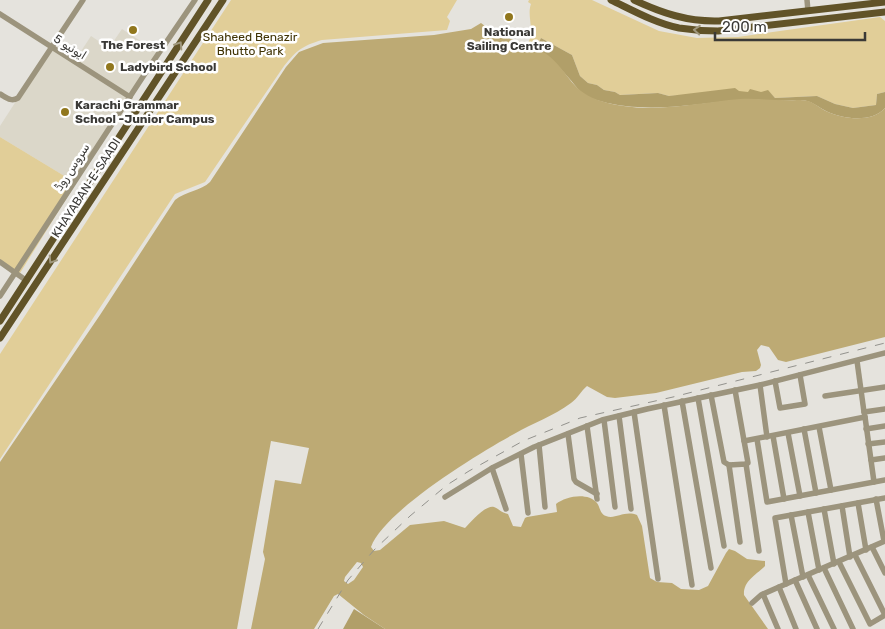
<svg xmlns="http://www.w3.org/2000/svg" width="885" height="629" viewBox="0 0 885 629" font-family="Rubik,Cairo,sans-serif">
<rect width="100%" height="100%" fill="#e5e3dd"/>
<!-- built -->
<polygon fill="#dbd7c9" points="122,29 159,53 76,183 0,137 0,126 51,47 74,62 91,36 109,48"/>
<!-- green -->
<g fill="#e1ce98">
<path d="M231 0H457L447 17 450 21 447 30 322 40C302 46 297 50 284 66L205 182 175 194 0 459V354Z"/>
<path d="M529 0H592L659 31 697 38 738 37 880 17 885 21V92L877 94 876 105 853 108 835 104 817 96 775 98 770 93 756 92 669 96 658 93 620 95 615 92 604 90 597 85 588 83 580 76 572 55 541 38 536 48 526 45C537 34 526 17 531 4L528 2Z"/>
<polygon points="0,137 76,183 20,273 0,260"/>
</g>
<!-- forest -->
<g fill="#b19f69">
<path d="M541 38 572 55 580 76 588 83 597 85 604 90 615 92 620 95 658 93 669 96 735 88 739 91 748 92 750 89 761 92 768 90 775 98 817 96 835 104 853 108 876 105 877 94 885 92V108C872 123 844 119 828 112 817 107 812 100 800 100 793 100 785 101 777 101 765 101 752 98 739 100 692 104 646 114 600 101 579 95 580 90 567 76 559 66 546 57 536 48Z"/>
<polygon points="354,609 385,629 343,629"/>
</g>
<!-- water -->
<path fill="#bdaa74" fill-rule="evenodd" d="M481 23C486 26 490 32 495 35 500 37 505 37 510 39 521 42 536 47 545 53 568 69 569 90 598 100 645 116 693 103 740 99 759 98 778 101 797 100 813 99 815 106 828 112 844 119 872 123 885 108V337L786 362 778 360 769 347 761 345 757 350 761 365 760 368 756 371 742 372 656 393 615 398 607 397 587 386C581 391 578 398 571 403 554 416 533 423 514 434 479 453 384 511 371 547L374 551 380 550 410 525 444 521 465 528C470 523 486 504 494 507 500 509 499 512 508 514L513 526 521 527 525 518 527 517 557 512 556 504C566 496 588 492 597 503 600 507 600 514 606 516 615 520 624 510 637 515L642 526 650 578 657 582 672 583 681 589 699 590 708 586 726 553 729 549 735 551 747 559 765 561V566C756 575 743 581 744 595L768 629H385L364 615 338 594 334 596 314 629H251L265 559 263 552 275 480 301 484 309 448 271 441 237 629H0V462L100 315 175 200C186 191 201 191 210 182L286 67 299 52 323 43 434 35 471 29ZM357 562 361 563 363 567 354 580 348 584 344 581 345 577Z"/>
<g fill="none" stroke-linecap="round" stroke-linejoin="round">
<!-- minor -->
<g stroke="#9c947d" stroke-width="5.5">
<polyline points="807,0 808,11"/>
<polyline points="0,14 130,97"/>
<path d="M0 94C7 98 11 102 18 98L83 0"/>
<polyline points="0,262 27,281"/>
<polyline points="0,296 146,72 195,0"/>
<polyline points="857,361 864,412"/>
<polyline points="775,381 780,408 805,404 800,375"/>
<polyline points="760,385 767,437"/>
<polyline points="711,395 724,462 729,465 746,464 748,463 735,390"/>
<polyline points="825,396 885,387"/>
<polyline points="698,398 724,546"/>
<polyline points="682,401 711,568"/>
<polyline points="664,405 692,585"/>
<polyline points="634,412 658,579"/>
<polyline points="619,416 631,509"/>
<polyline points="865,417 874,482"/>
<polyline points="604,420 615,507"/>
<polyline points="587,426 597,499"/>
<polyline points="819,427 831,490"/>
<polyline points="804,429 816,493"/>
<polyline points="866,429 885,426"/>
<polyline points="788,433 800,496"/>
<polyline points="568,434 574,479 576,482 597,494"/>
<polyline points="773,436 784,499"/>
<polyline points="757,439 767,502 885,480"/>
<polyline points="744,441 865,417 864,412 885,409"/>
<polyline points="868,444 885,442"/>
<polyline points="539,445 545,507"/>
<polyline points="521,454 528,513"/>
<polyline points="871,460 885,458"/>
<polyline points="746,464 759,551"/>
<polyline points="729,465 740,542"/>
<polyline points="492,468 506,509"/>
<polyline points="445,497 492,468 534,447 602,420 647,409 760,385 885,353"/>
<polyline points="876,499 884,541"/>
<polyline points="858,503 866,550"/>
<polyline points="842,506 850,557"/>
<polyline points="824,509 834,564"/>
<polyline points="808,512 819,570"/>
<polyline points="791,515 803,577"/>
<polyline points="872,547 885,573"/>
<polyline points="855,555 885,615"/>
<polyline points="839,562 870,624 885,615"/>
<polyline points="824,568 853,629"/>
<polyline points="808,575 834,629"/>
<polyline points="795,580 817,629"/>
<polyline points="786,584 775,518 885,498"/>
<polyline points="763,594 778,629"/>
<polyline points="752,603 761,595 779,587"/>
<polyline points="796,629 779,587 885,541"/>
</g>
<!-- major -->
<g stroke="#615328" stroke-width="7">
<path d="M611 0C632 10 655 23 679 28 692 30 705 31 718 31L885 12"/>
<path d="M634 0C662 13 688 22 719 21L885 2"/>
<polyline points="0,321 208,0"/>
<polyline points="0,338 223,0"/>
</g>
<!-- rail -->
<polyline stroke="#93928d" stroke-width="1" stroke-dasharray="9 9" stroke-linecap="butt" points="318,629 348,580 375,549 410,516 447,485 469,471 523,441 580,418 673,397 885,343"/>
</g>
<!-- one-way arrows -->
<defs><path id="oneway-chevron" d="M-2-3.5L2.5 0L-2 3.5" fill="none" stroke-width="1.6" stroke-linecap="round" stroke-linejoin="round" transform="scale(1.25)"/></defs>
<g stroke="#a0987e">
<use href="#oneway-chevron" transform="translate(697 30) rotate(-176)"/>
<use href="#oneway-chevron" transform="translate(179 45) rotate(-57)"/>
<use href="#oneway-chevron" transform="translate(52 260) rotate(123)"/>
</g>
<!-- markers -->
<g fill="#91771d" stroke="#fff" stroke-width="2">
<circle cx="509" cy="17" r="5"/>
<circle cx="133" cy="30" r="5"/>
<circle cx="110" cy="67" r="5"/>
<circle cx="65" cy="112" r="5"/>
</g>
<g text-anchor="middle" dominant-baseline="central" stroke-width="5" stroke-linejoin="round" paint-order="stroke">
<!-- poi labels -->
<g font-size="12" font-weight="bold" fill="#3a3936" stroke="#fff">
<text x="509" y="32">National<tspan x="509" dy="14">Sailing Centre</tspan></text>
<text x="133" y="45">The Forest</text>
<text x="120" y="67" text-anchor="start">Ladybird School</text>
<text x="75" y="105" text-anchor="start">Karachi Grammar<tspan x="75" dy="14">School -Junior Campus</tspan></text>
</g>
<!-- park labels -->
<g font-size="12" fill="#3f3203" stroke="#fff">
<text x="250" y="37">Shaheed Benazir<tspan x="250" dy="14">Bhutto Park</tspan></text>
</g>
<!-- street labels -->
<g font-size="12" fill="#3a3936" stroke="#fff">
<text transform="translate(70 47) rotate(32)">ایونیو 5</text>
<text transform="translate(72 167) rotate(-57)">سروس روڈ</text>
<text transform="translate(86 188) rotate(-57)">KHAYABAN-E-SAADI</text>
</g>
</g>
<!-- scale -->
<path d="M715 32v8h150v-8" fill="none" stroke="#3a3936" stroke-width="2.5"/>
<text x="722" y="32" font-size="15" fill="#3a3936" stroke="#ffffff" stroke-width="4" paint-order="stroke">200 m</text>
</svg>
